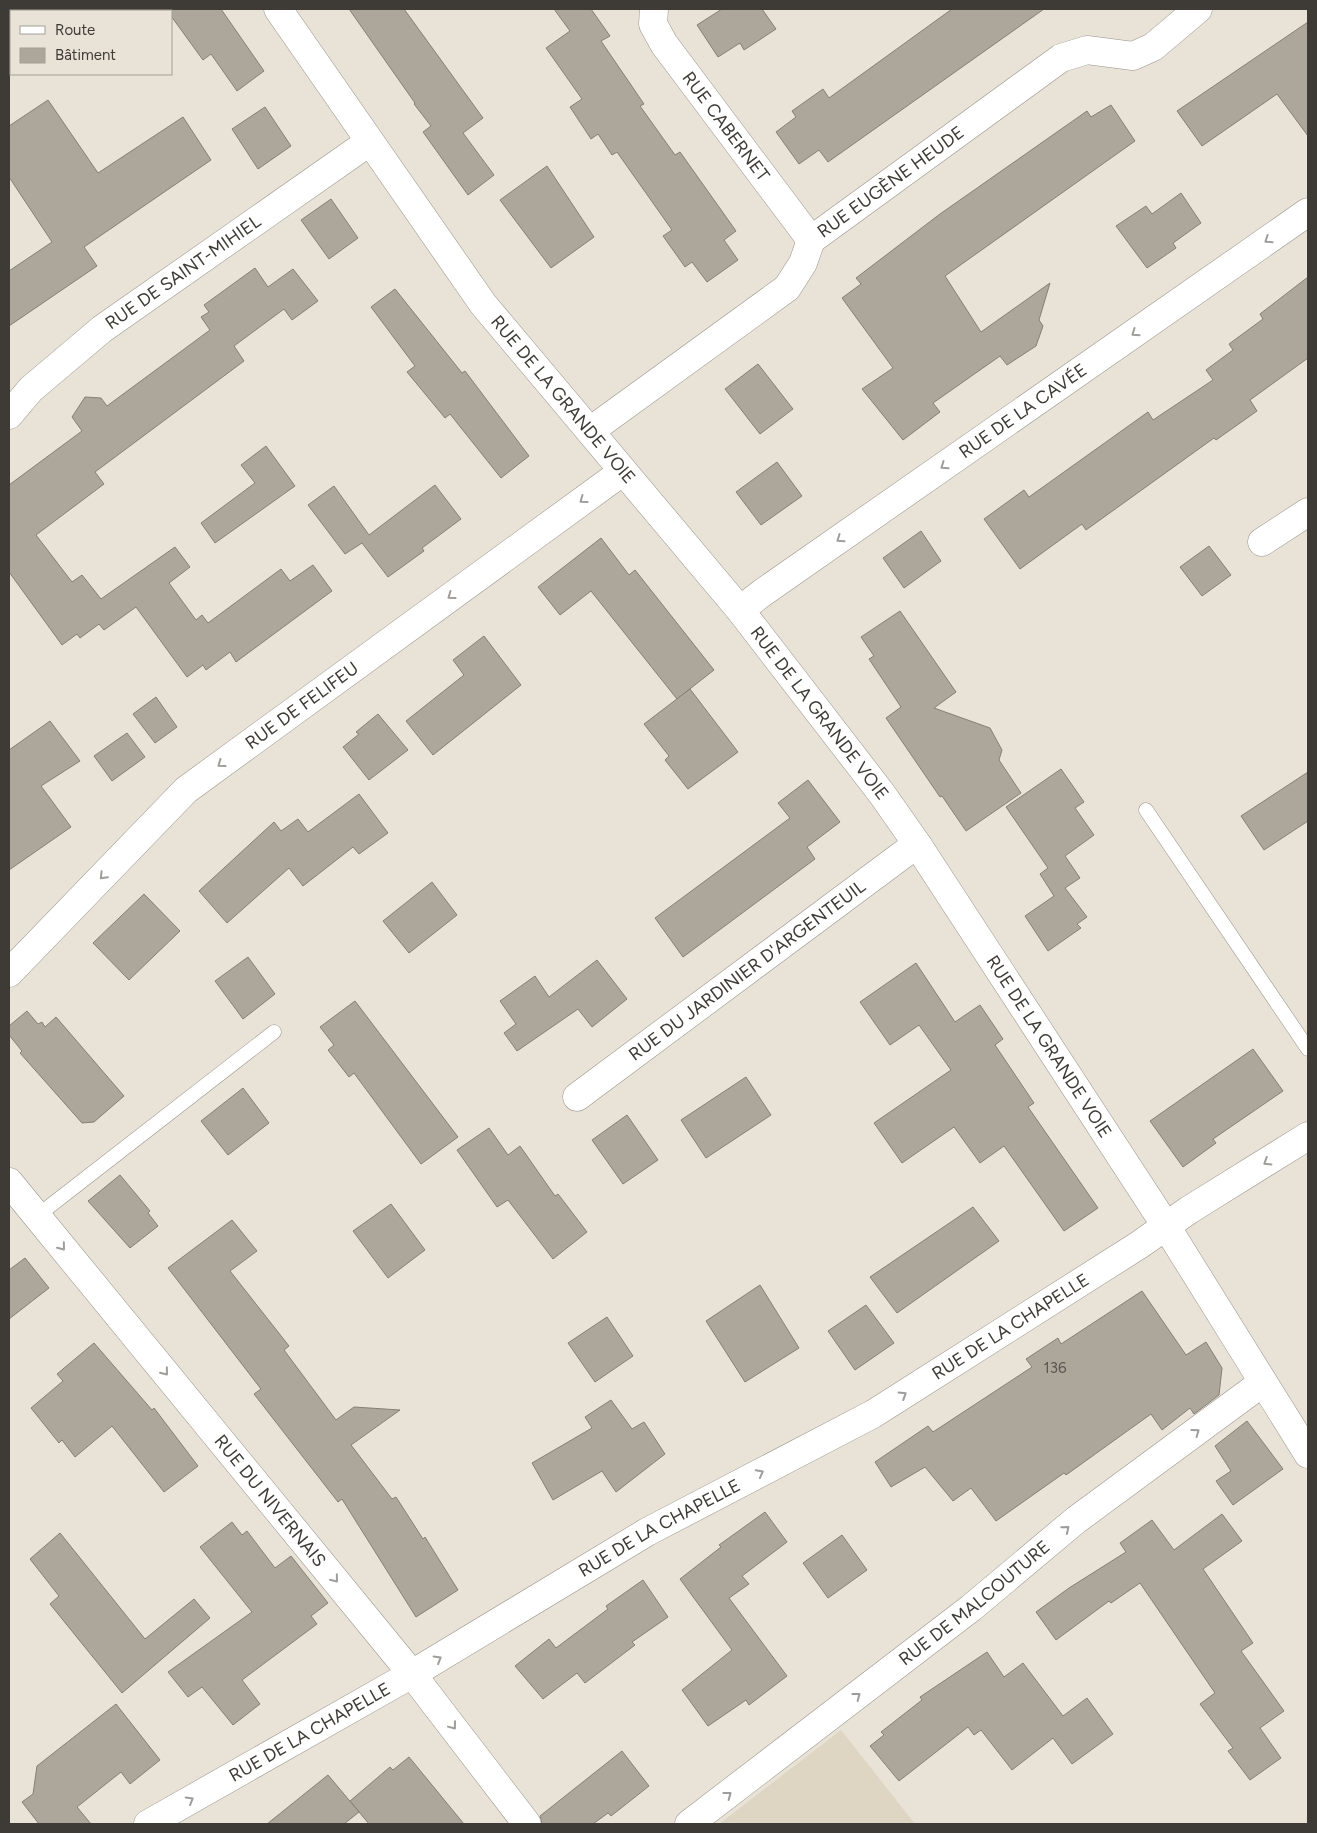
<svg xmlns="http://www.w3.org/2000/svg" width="1317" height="1833" viewBox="0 0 1317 1833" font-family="Figtree,sans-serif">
<rect width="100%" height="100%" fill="#e8e2d7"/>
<!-- built -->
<polygon fill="#dfd5c3" points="841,1730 915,1824 719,1824"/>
<!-- building -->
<g fill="#aca69b" stroke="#858076">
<polygon points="166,9 221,9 264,71 237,91 211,54 203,60 171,16 171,11"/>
<polygon points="349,9 404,9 483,118 463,133 494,175 468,195 423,132 431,126 414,104 415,103"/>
<polygon points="554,9 591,9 610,36 601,41 644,104 640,106 675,155 680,152 736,231 724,240 738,260 707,282 692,262 685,267 663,236 672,230 617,152 612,155 598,134 591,139 570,107 582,99 546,48 570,31"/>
<polygon points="722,9 762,9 776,29 744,50 740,43 718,57 697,25"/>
<polygon points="952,9 1044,9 828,162 819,150 799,164 776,132 796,117 792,111 823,89 829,98"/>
<polygon points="1308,22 1308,136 1277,94 1202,146 1177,111"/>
<polygon points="48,100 98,173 183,117 211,160 84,247 97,266 9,326 9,271 52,242 9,177 9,126"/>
<polygon points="1111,105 1135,141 945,276 981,332 1050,283 1039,320 1043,326 1036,346 1007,365 1000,356 933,403 940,412 903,440 862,389 893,368 842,298 861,284 856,278 940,214 1087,111 1091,117"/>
<polygon points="265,107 291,146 258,169 232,129"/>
<polygon points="547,166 594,237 551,268 500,200"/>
<polygon points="1181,193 1201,223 1173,243 1176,248 1147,268 1116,226 1146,206 1152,214"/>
<polygon points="331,199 358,238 329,259 301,220"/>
<polygon points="255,268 268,287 293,269 318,301 292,320 284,309 234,346 244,361 95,472 104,484 36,535 72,582 82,575 101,599 175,547 190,567 169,583 196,620 202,615 208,623 281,569 290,581 313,565 332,591 236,662 230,652 206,670 203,665 187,677 136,607 104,630 99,624 80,638 77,634 62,645 9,572 9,485 82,431 72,417 85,397 101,398 107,406 210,330 201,317 209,312 204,305"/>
<polygon points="1308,277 1308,358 1250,400 1257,411 1216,440 1214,438 1086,530 1082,524 1020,569 984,519 1024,490 1029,497 1148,412 1153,420 1213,380 1206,370 1233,350 1229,344 1263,319 1260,314"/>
<polygon points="395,289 462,373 465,371 529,456 501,478 450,414 445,418 407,372 415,366 371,307"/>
<polygon points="758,364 793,409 760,434 725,389"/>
<polygon points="266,446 295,486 215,543 201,523 255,483 241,465"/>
<polygon points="777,462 802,496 761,525 736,492"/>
<polygon points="435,485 461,519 422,548 424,551 388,577 362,543 345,554 308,505 334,486 369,535"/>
<polygon points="921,531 941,561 904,588 883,558"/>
<polygon points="601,538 629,575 635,570 714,670 677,699 591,591 560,615 538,587"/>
<polygon points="1209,546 1231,575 1202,596 1180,567"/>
<polygon points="900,611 956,692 934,708 990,728 1002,750 999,760 1021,793 966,831 942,796 940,797 886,718 901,707 869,659 874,656 861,637"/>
<polygon points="484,636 521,685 433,755 406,721 464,675 453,660"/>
<polygon points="690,689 738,752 688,789 665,760 669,756 644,724"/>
<polygon points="156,697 177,727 155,743 133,714"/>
<polygon points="378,714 408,750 369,780 343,747 359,734 356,732"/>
<polygon points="50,721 80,761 41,786 71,827 9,870 9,750"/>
<polygon points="127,733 145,757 112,781 94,756"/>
<polygon points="1061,769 1084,802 1075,808 1094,835 1065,856 1080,878 1065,888 1087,917 1077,924 1081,928 1048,951 1025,916 1054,896 1040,874 1048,868 1006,807"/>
<polygon points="1308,772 1308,821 1264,850 1241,816"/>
<polygon points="808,780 840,822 807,847 815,859 683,957 655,918 790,818 778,803"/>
<polygon points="359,794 388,833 359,854 353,847 303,886 289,868 227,923 199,891 274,822 281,831 298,819 308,832"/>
<polygon points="432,882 457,915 409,953 383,921"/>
<polygon points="144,894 180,931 129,980 93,943"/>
<polygon points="248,957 275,994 243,1019 215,981"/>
<polygon points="597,960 627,999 592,1027 578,1009 517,1051 504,1033 516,1024 500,1001 535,976 549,997"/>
<polygon points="916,963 955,1022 980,1005 1003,1039 995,1045 1034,1103 1028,1107 1098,1208 1064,1231 1004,1146 980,1163 954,1127 902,1163 874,1123 951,1070 919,1025 890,1045 860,1002"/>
<polygon points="355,1001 458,1137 421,1164 354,1073 349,1077 328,1050 334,1045 320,1027"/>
<polygon points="27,1011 38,1024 42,1022 45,1027 56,1017 124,1096 94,1122 82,1123 20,1053 22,1051 9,1035 9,1026"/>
<polygon points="1253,1049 1283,1091 1213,1139 1216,1143 1183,1167 1150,1121"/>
<polygon points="746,1077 771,1115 706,1158 681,1120"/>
<polygon points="243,1088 269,1123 228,1155 201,1121"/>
<polygon points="627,1115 658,1160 623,1184 592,1140"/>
<polygon points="489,1128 508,1155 520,1146 555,1196 558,1194 587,1232 553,1259 508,1200 497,1207 457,1150"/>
<polygon points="120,1175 150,1211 148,1213 158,1226 130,1248 88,1201"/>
<polygon points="391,1204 425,1250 388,1278 353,1231"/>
<polygon points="973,1207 999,1241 897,1313 870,1277"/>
<polygon points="232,1220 257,1251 230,1271 289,1346 284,1350 336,1420 354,1407 400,1410 351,1445 392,1499 396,1497 423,1539 425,1537 458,1590 416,1617 342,1499 338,1502 254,1394 261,1389 168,1268"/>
<polygon points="25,1258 49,1288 9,1319 9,1270"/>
<polygon points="760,1285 799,1348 745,1382 706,1321"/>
<polygon points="1142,1291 1186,1355 1206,1342 1222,1368 1219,1395 1194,1414 1190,1408 1162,1430 1151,1414 1066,1475 1064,1473 996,1521 971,1488 953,1501 925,1467 891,1487 875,1462 928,1426 933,1432 1032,1367 1026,1359 1058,1338 1061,1344"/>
<polygon points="866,1305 894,1343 855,1370 828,1331"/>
<polygon points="607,1317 633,1356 595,1382 568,1343"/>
<polygon points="94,1343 152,1410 154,1408 198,1466 164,1492 112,1426 75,1457 62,1440 59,1443 31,1408 63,1381 57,1374"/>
<polygon points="611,1400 632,1429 644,1422 665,1454 616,1492 602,1471 553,1500 532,1463 592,1428 585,1417"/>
<polygon points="1247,1421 1283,1469 1233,1505 1216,1481 1231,1471 1215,1446"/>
<polygon points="765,1512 787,1542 742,1576 749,1584 729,1598 787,1676 749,1705 746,1700 708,1726 682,1690 732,1650 680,1579 721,1547 719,1545"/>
<polygon points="1222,1514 1242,1541 1203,1569 1253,1643 1241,1651 1284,1711 1260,1728 1281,1758 1250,1780 1228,1751 1233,1748 1200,1704 1215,1693 1140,1583 1111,1603 1109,1601 1056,1640 1036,1612 1069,1588 1126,1552 1120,1543 1152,1520 1174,1550"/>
<polygon points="232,1522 242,1535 247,1531 275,1568 291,1556 328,1603 311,1616 317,1624 242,1680 260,1704 233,1725 202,1687 188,1697 168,1672 252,1612 200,1547"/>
<polygon points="60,1533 145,1639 194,1599 210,1618 122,1693 50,1604 59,1596 30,1559"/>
<polygon points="842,1535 867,1570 828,1598 803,1563"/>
<polygon points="643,1580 668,1617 632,1642 635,1645 585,1683 577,1673 543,1699 515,1666 549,1639 556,1648 608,1609 606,1606"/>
<polygon points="987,1652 1004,1677 1023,1663 1063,1716 1087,1698 1113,1734 1072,1764 1053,1738 1012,1770 981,1730 974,1735 968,1727 899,1781 870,1746 884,1735 881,1732 922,1700 920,1697"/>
<polygon points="116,1704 160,1760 130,1784 121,1772 77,1807 91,1824 39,1824 22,1802 33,1794 37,1766"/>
<polygon points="622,1751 649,1786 611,1816 608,1813 593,1824 542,1824 540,1816"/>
<polygon points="409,1757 464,1824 369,1824 350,1801 390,1767 393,1770"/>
<polygon points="328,1775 359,1812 344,1824 267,1824"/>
</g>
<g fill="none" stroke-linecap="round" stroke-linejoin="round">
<!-- lane casing -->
<g stroke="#9a948a" stroke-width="15">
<g id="lane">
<polyline points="1146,810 1308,1049"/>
<polyline points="37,1216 274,1032"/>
</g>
</g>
<!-- street casing -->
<g stroke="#9a948a" stroke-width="29">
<g id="street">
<path id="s1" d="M278 9 483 304 740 610 882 794 917 844 1166 1226 1308 1454"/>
<path id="s2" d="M654 9 653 24 664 44 811 240"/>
<path id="s3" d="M9 415 31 389 102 329 369 142"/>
<path id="s4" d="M590 431 787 288 803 263 811 240 1061 58 1087 50 1133 56 1153 47 1198 9"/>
<polyline points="1262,542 1308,512"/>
<path id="s5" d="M740 610 762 593 1308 212"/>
<path id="s6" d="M9 973 186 790 622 472"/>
<path id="s7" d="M577 1097 917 844"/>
<path id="s8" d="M9 1182 412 1674 527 1824"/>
<path id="s9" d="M148 1824 412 1674 647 1532 873 1414 1139 1245 1189 1210 1308 1136"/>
<path id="s10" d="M689 1824 971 1608 1076 1520 1262 1383"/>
</g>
</g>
<!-- lane -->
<use href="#lane" stroke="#fff" stroke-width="14"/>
<!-- street -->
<use href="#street" stroke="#fff" stroke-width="28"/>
</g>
<!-- one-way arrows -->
<defs><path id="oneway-chevron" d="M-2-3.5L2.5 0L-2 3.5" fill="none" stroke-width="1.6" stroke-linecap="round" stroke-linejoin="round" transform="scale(1.25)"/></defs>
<g stroke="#9e9d9b">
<use href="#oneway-chevron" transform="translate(1268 240) rotate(145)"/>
<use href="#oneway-chevron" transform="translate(1135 333) rotate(145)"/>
<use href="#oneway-chevron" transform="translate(944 466) rotate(145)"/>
<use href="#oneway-chevron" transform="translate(583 500) rotate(144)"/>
<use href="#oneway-chevron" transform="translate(840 539) rotate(145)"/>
<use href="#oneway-chevron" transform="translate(451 596) rotate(144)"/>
<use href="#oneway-chevron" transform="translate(221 764) rotate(144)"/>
<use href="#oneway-chevron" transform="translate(103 876) rotate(134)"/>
<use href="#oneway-chevron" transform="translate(1267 1162) rotate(148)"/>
<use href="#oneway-chevron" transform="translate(62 1247) rotate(51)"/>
<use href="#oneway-chevron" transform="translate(165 1372) rotate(51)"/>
<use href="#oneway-chevron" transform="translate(903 1395) rotate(-32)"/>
<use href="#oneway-chevron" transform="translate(1196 1432) rotate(-36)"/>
<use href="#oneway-chevron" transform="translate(760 1473) rotate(-28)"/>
<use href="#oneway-chevron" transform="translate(1066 1529) rotate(-40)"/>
<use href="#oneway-chevron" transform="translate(335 1579) rotate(51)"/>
<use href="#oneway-chevron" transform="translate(438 1659) rotate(-31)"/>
<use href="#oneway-chevron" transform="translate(857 1696) rotate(-37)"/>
<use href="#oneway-chevron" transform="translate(453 1726) rotate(53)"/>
<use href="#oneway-chevron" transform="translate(728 1795) rotate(-37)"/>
<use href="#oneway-chevron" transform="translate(190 1800) rotate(-30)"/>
</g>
<g text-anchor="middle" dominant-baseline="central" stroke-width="5" stroke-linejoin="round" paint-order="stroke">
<!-- number labels -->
<g font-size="15" fill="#5a5650">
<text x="1055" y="1368">136</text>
</g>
<!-- street labels -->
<g font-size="18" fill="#3e3b37" stroke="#e8e2d7">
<text stroke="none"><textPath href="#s2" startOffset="141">RUE CABERNET</textPath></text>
<text stroke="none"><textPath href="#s4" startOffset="396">RUE EUGÈNE HEUDE</textPath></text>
<text stroke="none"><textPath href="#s3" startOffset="226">RUE DE SAINT-MIHIEL</textPath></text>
<text stroke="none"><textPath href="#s1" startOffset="484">RUE DE LA GRANDE VOIE</textPath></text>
<text stroke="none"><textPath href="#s5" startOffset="346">RUE DE LA CAVÉE</textPath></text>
<text stroke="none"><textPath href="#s6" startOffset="398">RUE DE FELIFEU</textPath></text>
<text stroke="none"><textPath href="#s1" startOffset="889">RUE DE LA GRANDE VOIE</textPath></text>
<text stroke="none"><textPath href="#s7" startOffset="212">RUE DU JARDINIER D'ARGENTEUIL</textPath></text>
<text stroke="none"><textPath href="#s1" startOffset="1294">RUE DE LA GRANDE VOIE</textPath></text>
<text stroke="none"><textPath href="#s9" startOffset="996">RUE DE LA CHAPELLE</textPath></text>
<text stroke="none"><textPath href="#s8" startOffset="412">RUE DU NIVERNAIS</textPath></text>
<text stroke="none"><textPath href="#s9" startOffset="591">RUE DE LA CHAPELLE</textPath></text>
<text stroke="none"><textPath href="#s10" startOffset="361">RUE DE MALCOUTURE</textPath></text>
<text stroke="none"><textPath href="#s9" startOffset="186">RUE DE LA CHAPELLE</textPath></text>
</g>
</g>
<!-- border -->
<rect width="1317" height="1833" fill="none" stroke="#3e3b37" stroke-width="20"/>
<!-- legend -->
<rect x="10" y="10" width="162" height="65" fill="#e8e2d7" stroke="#a49f97"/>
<rect x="20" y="26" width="25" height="8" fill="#ffffff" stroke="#a49f97"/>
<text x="55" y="35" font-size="15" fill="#3e3b37">Route</text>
<rect x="20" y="48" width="25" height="15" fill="#aca69b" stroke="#a49f97"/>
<text x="55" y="60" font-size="15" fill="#3e3b37">Bâtiment</text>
</svg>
